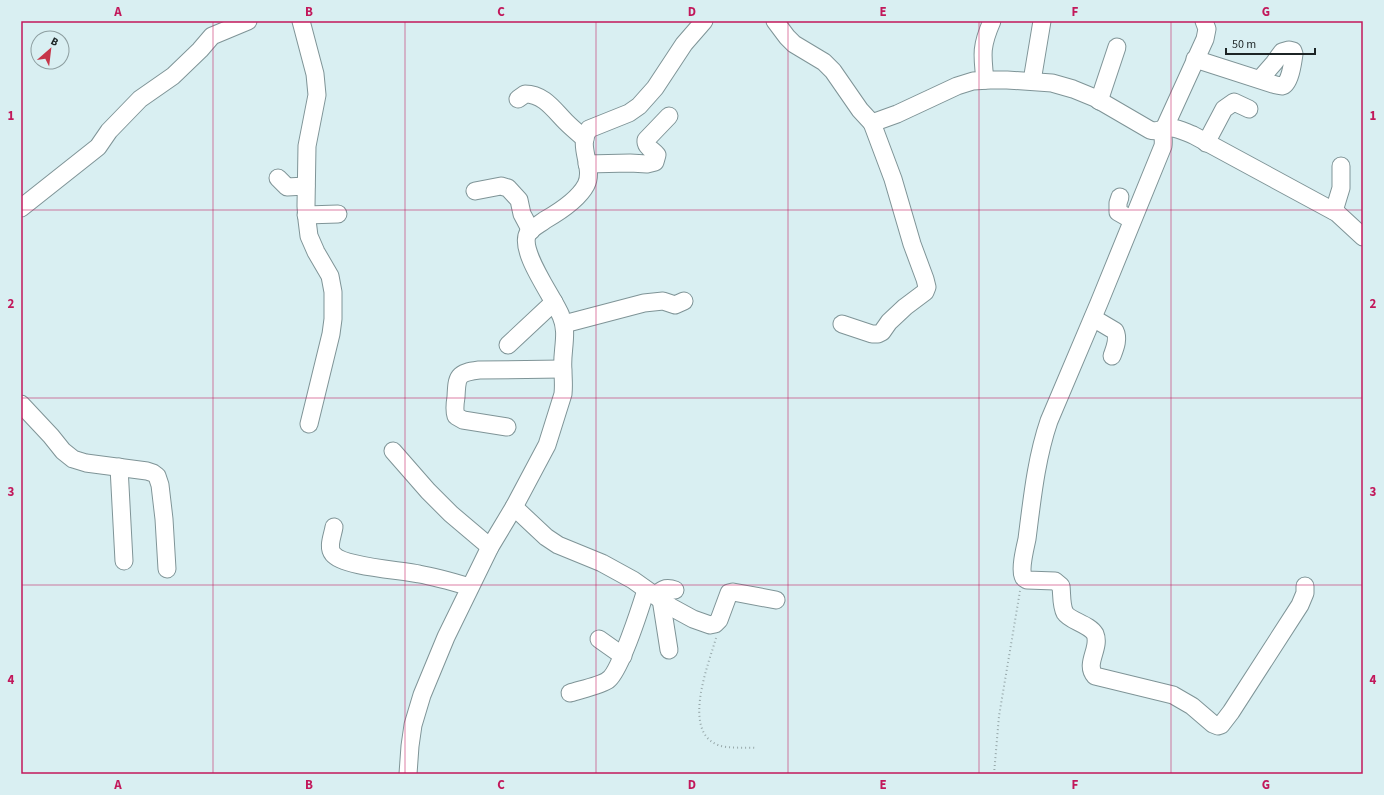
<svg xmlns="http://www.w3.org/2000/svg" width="1384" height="795" viewBox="0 0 1384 795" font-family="'Source Sans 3',sans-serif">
<rect width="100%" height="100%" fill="#d9eff2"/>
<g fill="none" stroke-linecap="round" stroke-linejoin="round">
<!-- minor casing -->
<g stroke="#7f9497" stroke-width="19">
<g id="minor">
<polyline points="301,21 315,74 317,95 307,146 306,206 307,220 309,236 316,252 330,276 333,292 333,319 331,334 309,424"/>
<path d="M775 21 787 37 794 44 824 62 833 71 860 110 872 123 897 114 957 86 973 81 990 80H1007L1052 83 1073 89 1095 98 1150 130C1158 133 1161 128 1169 128 1177 127 1185 132 1193 135L1337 213 1363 237"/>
<path d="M1204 21 1207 29 1205 39 1164 129C1162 135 1164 140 1163 146L1099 303 1049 421C1036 459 1032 500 1027 539 1025 548 1020 568 1023 576 1024 579 1025 579 1027 580L1055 581 1061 586C1062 594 1061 606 1065 613 1070 621 1089 624 1095 634 1101 648 1084 664 1095 676L1173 695 1192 706 1213 724 1218 726 1221 725 1231 712 1300 605 1305 593V586"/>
<path d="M1195 59 1276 85C1277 85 1281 86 1282 86 1290 85 1293 61 1294 54L1293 51 1289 50 1282 52 1274 63 1260 79"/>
<path d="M985 80C982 54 981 46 992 21"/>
<polyline points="1032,81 1042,21"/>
<path d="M518 99 525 94C544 94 554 110 566 122 572 128 578 133 585 139"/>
<polyline points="1099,101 1117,47"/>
<polyline points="1206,143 1224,109 1234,102 1249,109"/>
<path d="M587 164 630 163 647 164 655 162 657 155C653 150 645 147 646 140L669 116"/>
<polyline points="278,178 287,187 306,186"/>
<polyline points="475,191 501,186 508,188 519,200 522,214 531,231"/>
<polyline points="1120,197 1118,203 1118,212 1132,220"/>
<polyline points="21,208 98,147 109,131 140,99 173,76 200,50 212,36 248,21"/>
<polyline points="1334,211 1341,188 1341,166"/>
<polyline points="306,215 338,214"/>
<path d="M1093 318 1115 331C1119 339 1115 348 1112 356"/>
<polyline points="564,324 644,303 663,301 675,305 684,301"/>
<polyline points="842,324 872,334 878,334 882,332 889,322 905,307 925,292 927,287 925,279 912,244 893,179 872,123"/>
<polyline points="508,345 554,302"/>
<polyline points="21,404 51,436 63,451 73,459 86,463 147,471 153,473 157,476 160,485 164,519 167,569"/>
<path d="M507 427 463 420 456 416C454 410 455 403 456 397 457 376 457 373 479 370L562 369"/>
<polyline points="393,451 428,491 451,514 490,547"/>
<polyline points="119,467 124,561"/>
<polyline points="514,507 546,537 558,545 602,563 633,580 671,607 693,619 710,625 715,624 719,620 729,593 733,592 776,600"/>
<path d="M334 527C333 535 327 547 333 554 343 567 402 570 419 574 436 577 453 582 470 587"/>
<path d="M655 595C663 590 665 586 675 590"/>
<polyline points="661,599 669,650"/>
<polyline points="599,639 623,656"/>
<path d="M570 693C579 690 602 685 608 680 620 672 641 606 646 590"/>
<path d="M408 774 410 746 413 725 422 695 446 637 490 547 514 507 547 445 563 394C564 385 563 378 563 370 561 352 569 333 561 316 554 298 518 251 528 233 532 228 540 224 545 220 559 212 578 200 586 185 595 167 576 146 589 129L629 113 639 106 655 88 684 44 704 21"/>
</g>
</g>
<!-- path -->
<g stroke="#98a9ab" stroke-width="2" stroke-dasharray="1 3" stroke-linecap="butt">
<path d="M716 638C709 663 681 731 718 745 729 749 745 747 757 748"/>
<polyline points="994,774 999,716 1020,591"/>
</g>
<!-- minor -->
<use href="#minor" stroke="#fff" stroke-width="17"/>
</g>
<!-- grid -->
<path fill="none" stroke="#c2185b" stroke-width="1" stroke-opacity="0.55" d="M213 21V774M405 21V774M596 21V774M788 21V774M979 21V774M1171 21V774M21 210H1363M21 398H1363M21 585H1363"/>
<!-- border -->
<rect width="1384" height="795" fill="none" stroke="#d9eff2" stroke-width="44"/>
<!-- north arrow -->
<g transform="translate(50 50) rotate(28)"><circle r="19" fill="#d9eff2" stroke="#8d9ea0"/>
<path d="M0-3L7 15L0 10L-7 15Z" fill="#c6364a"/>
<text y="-6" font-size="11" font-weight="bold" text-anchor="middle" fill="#1c2425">B</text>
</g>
<!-- scale -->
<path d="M1226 48v6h89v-6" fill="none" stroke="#1c2425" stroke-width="2"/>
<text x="1232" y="48" font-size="12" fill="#1c2425" stroke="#d9eff2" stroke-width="3" paint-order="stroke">50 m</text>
<rect x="22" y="22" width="1340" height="751" fill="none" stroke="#c2185b" stroke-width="1.5"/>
<g font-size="13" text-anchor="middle" font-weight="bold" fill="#c2185b">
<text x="118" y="16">A</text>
<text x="309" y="16">B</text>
<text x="501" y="16">C</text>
<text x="692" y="16">D</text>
<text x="883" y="16">E</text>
<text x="1075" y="16">F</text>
<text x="1266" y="16">G</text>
<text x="11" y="120">1</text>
<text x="1373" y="120">1</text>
<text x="11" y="308">2</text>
<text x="1373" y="308">2</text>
<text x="11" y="496">3</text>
<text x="1373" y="496">3</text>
<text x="11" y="684">4</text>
<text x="1373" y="684">4</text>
<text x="118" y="789">A</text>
<text x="309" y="789">B</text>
<text x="501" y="789">C</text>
<text x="692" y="789">D</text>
<text x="883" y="789">E</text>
<text x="1075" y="789">F</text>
<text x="1266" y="789">G</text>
</g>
</svg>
